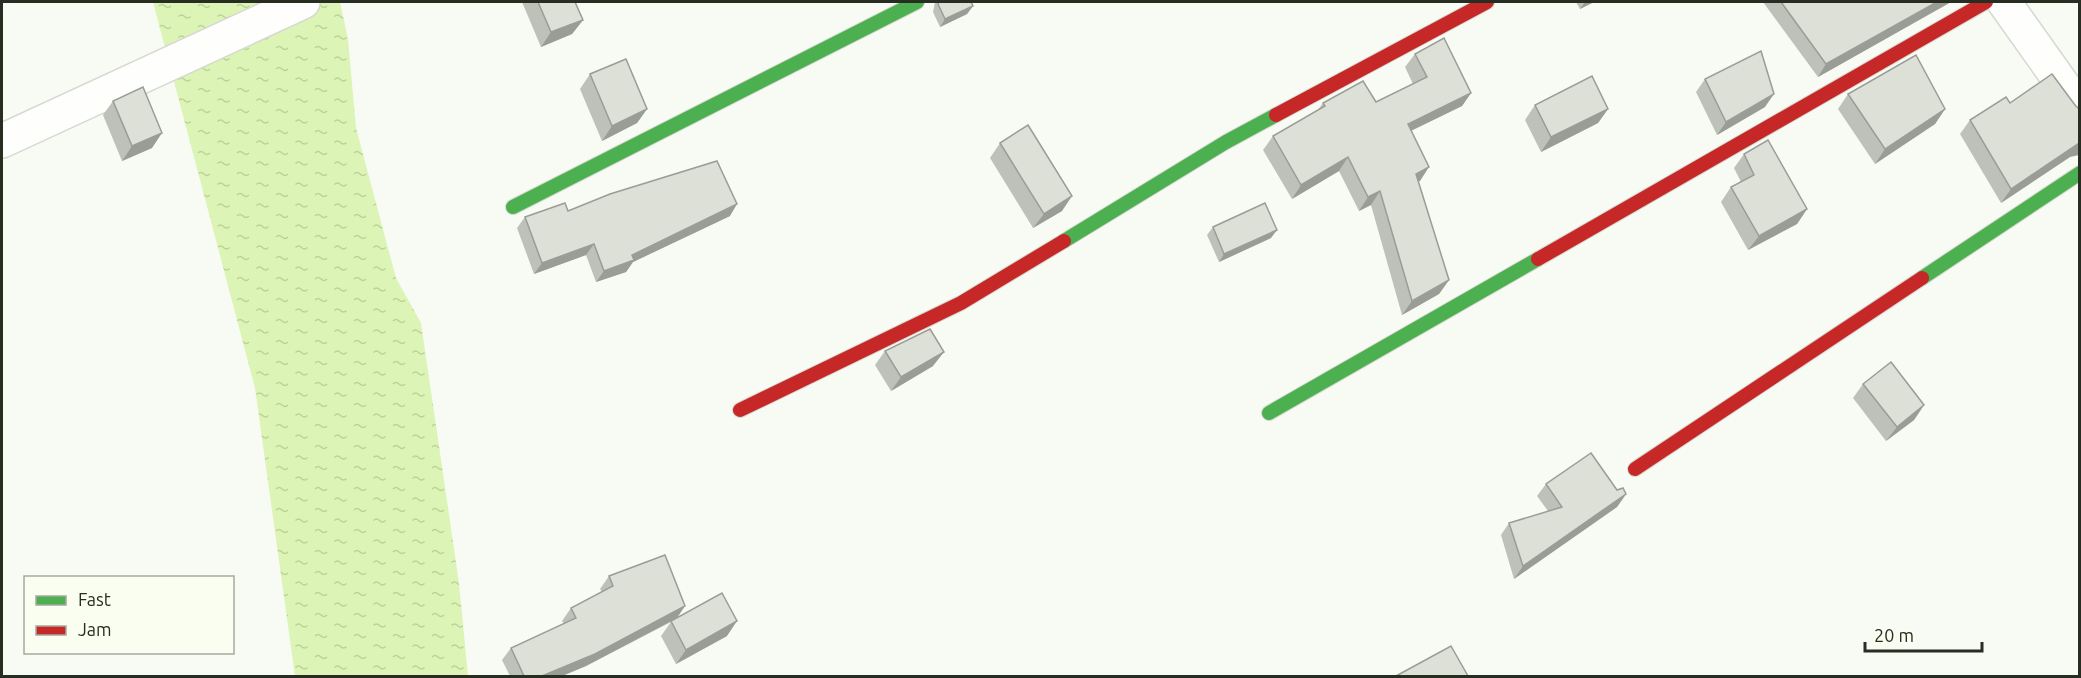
<svg xmlns="http://www.w3.org/2000/svg" width="2081" height="678" viewBox="0 0 2081 678" font-family="Ubuntu,sans-serif">
<defs>
<pattern id="water-ripples" width="26" height="14" patternUnits="userSpaceOnUse" patternTransform="scale(1.5)"><rect width="26" height="14" fill="#dcf4b5"/><path d="M2 4q2-2 4 0t4 0M15 11q2-2 4 0t4 0" fill="none" stroke="#bdd29b"/></pattern>
</defs>
<rect width="100%" height="100%" fill="#f8fbf4"/>
<!-- water -->
<polygon fill="url(#water-ripples)" points="153,2 340,2 348,39 356,128 396,278 421,323 459,583 468,676 295,676 255,388"/>
<g fill="none" stroke-linecap="round" stroke-linejoin="round">
<!-- street casing -->
<g stroke="#d5d9d0" stroke-width="36">
<g id="street">
<polyline points="2004,2 2080,109"/>
<polyline points="2,141 303,2"/>
</g>
</g>
<!-- fast casing -->
<g stroke="#d5d9d0" stroke-width="16">
<g id="fast">
<polyline points="513,207 917,2"/>
<polyline points="1064,241 1226,142 1276,115"/>
<polyline points="1922,278 2080,173"/>
<polyline points="1269,413 1538,259"/>
</g>
</g>
<!-- jam casing -->
<g stroke="#d5d9d0" stroke-width="16">
<g id="jam">
<polyline points="1276,115 1487,2"/>
<polyline points="1538,259 1986,2"/>
<polyline points="740,410 961,303 1064,241"/>
<polyline points="1635,469 1922,278"/>
</g>
</g>
<!-- street -->
<use href="#street" stroke="#fefefd" stroke-width="33"/>
<!-- fast -->
<use href="#fast" stroke="#4caf50" stroke-width="14"/>
<!-- jam -->
<use href="#jam" stroke="#c62828" stroke-width="14"/>
</g>
<!-- wall -->
<g fill="#bdc1b8">
<polygon points="522,2 575,2 583,20 572,34 541,47"/>
<polygon points="935,2 971,2 973,6 967,14 940,27 933,12"/>
<polygon points="1576,2 1594,2 1580,9"/>
<polygon points="1763,2 1951,2 1818,77"/>
<polygon points="1415,54 1471,93 1462,106 1411,131 1429,167 1418,181 1449,280 1439,294 1402,315 1371,205 1359,211 1339,171 1292,199 1263,150 1273,136 1317,111 1323,103 1376,102 1413,84 1405,67"/>
<polygon points="590,74 647,109 637,123 602,141 580,89"/>
<polygon points="1705,79 1765,107 1717,135 1696,92"/>
<polygon points="1848,94 1945,109 1935,124 1875,164 1838,109"/>
<polygon points="113,101 152,148 122,161 103,115"/>
<polygon points="2010,103 2075,105 2070,157 2001,203 1960,134 1970,120"/>
<polygon points="1535,105 1608,109 1598,123 1541,152 1525,120"/>
<polygon points="1000,143 1062,211 1033,228 990,158"/>
<polygon points="1744,154 1807,209 1797,224 1748,250 1721,202 1731,187 1741,182 1734,168"/>
<polygon points="568,211 730,216 633,262 626,272 596,282 586,255 534,274 517,228 525,217"/>
<polygon points="1213,227 1271,238 1219,262 1207,235"/>
<polygon points="885,351 933,366 891,391 875,365"/>
<polygon points="1863,384 1924,405 1914,420 1886,441 1853,398"/>
<polygon points="1546,484 1617,490 1626,494 1617,507 1514,579 1501,535 1509,523 1548,511 1537,496"/>
<polygon points="609,576 677,618 727,636 676,664 661,636 671,622 586,666 562,676 510,676 502,660 511,648 564,624 562,621 571,608 602,592 600,589"/>
</g>
<!-- shaded-wall -->
<g fill="#9a9d96">
<polygon points="1585,2 1594,2 1580,9"/>
<polygon points="1937,2 1951,2 1818,77 1826,64"/>
<polygon points="973,6 967,14 940,27 945,19"/>
<polygon points="583,20 572,34 541,47 551,32"/>
<polygon points="1471,93 1462,106 1398,137 1408,124"/>
<polygon points="1774,94 1765,107 1717,135 1726,122"/>
<polygon points="647,109 637,123 602,141 612,126"/>
<polygon points="1608,109 1598,123 1541,152 1551,137"/>
<polygon points="1945,109 1935,124 1875,164 1885,149"/>
<polygon points="162,133 152,148 122,161 132,146"/>
<polygon points="2079,143 2079,155 2070,157 2001,203 2011,189"/>
<polygon points="1348,157 1339,171 1292,199 1301,185"/>
<polygon points="1429,167 1420,181 1406,187 1416,174"/>
<polygon points="1380,191 1371,205 1359,211 1368,197"/>
<polygon points="1072,196 1062,211 1033,228 1044,214"/>
<polygon points="737,204 730,216 633,262 626,272 596,282 604,271 632,255"/>
<polygon points="1807,209 1797,224 1748,250 1759,236"/>
<polygon points="1277,230 1271,238 1219,262 1224,254"/>
<polygon points="594,244 586,255 534,274 542,263"/>
<polygon points="1449,280 1439,294 1402,315 1412,301"/>
<polygon points="944,352 933,366 891,391 901,377"/>
<polygon points="1924,405 1914,420 1886,441 1897,427"/>
<polygon points="1626,494 1617,507 1514,579 1523,566"/>
<polygon points="685,606 677,618 586,666 562,676 542,676"/>
<polygon points="737,621 727,636 676,664 686,650"/>
</g>
<!-- building -->
<g fill="#dce0d6" stroke="#9a9d96" stroke-width="1.5">
<polygon points="538,2 575,2 583,20 551,32"/>
<polygon points="939,2 971,2 973,6 945,19 938,4"/>
<polygon points="1781,2 1937,2 1826,64"/>
<polygon points="1444,38 1471,93 1408,124 1429,167 1416,174 1449,280 1412,301 1380,191 1368,197 1348,157 1301,185 1273,136 1325,106 1323,103 1363,81 1376,102 1427,77 1415,54"/>
<polygon points="1761,51 1774,94 1726,122 1705,79"/>
<polygon points="1916,55 1945,109 1885,149 1848,94"/>
<polygon points="626,59 647,109 612,126 590,74"/>
<polygon points="2052,74 2075,105 2079,109 2079,143 2011,189 1970,120 2006,97 2010,103"/>
<polygon points="1592,76 1608,109 1551,137 1535,105"/>
<polygon points="143,87 162,133 132,146 113,101"/>
<polygon points="1028,125 1072,196 1044,214 1000,143"/>
<polygon points="1768,140 1807,209 1759,236 1731,187 1754,175 1744,154"/>
<polygon points="717,161 737,204 632,255 634,260 604,271 594,244 542,263 525,217 565,203 568,211 610,194"/>
<polygon points="1265,203 1277,230 1224,254 1213,227"/>
<polygon points="930,329 944,352 901,377 885,351"/>
<polygon points="1891,362 1924,405 1897,427 1863,384"/>
<polygon points="1591,453 1617,490 1623,488 1626,494 1523,566 1509,523 1562,507 1546,484"/>
<polygon points="665,555 685,606 595,654 542,676 524,676 511,648 576,618 571,608 613,586 609,576"/>
<polygon points="722,593 737,621 686,650 671,621"/>
<polygon points="1451,646 1468,676 1396,676"/>
</g>
<!-- border -->
<rect width="2081" height="678" fill="none" stroke="#282d21" stroke-width="6"/>
<!-- legend -->
<rect x="24" y="576" width="210" height="78" fill="#f9fef1" stroke="#a5aa9e" stroke-width="1.5"/>
<rect x="36" y="596" width="30" height="9" fill="#4caf50" stroke="#a5aa9e" stroke-width="1.5"/>
<text x="78" y="606" font-size="18" fill="#282d21">Fast</text>
<rect x="36" y="626" width="30" height="9" fill="#c62828" stroke="#a5aa9e" stroke-width="1.5"/>
<text x="78" y="636" font-size="18" fill="#282d21">Jam</text>
<!-- scale -->
<path d="M1865 642v9h117v-9" fill="none" stroke="#282d21" stroke-width="3"/>
<text x="1874" y="642" font-size="18" fill="#282d21" stroke="#f9fef1" stroke-width="4.5" paint-order="stroke">20 m</text>
</svg>
